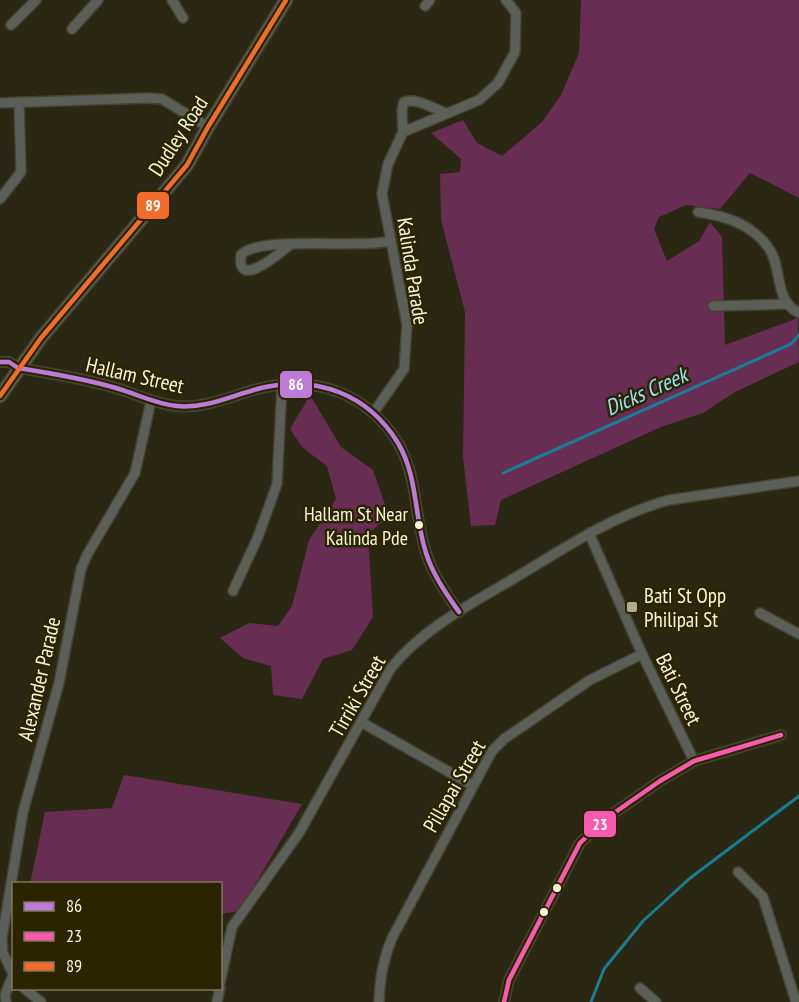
<svg xmlns="http://www.w3.org/2000/svg" width="799" height="1002" viewBox="0 0 799 1002" font-family="'PT Sans Narrow',sans-serif">
<rect width="100%" height="100%" fill="#2a2713"/>
<!-- green -->
<g fill="#682d53">
<polygon points="581,0 799,0 799,198 750,173 720,209 686,205 659,217 654,229 667,261 699,241 710,222 722,237 725,345 798,318 799,362 735,392 703,413 661,427 501,500 495,525 471,526 463,457 465,312 441,220 440,174 460,172 461,159 431,133 463,120 477,143 502,156 542,122 561,95 579,53"/>
<polygon points="310,395 341,447 373,470 389,516 368,534 373,617 352,650 323,659 302,699 273,695 271,666 243,658 220,638 249,623 278,626 292,606 309,540 336,499 327,466 303,448 290,429"/>
<polygon points="124,775 302,804 240,911 221,914 220,884 30,884 45,812 112,808"/>
</g>
<g fill="none" stroke-linecap="round" stroke-linejoin="round">
<!-- stream -->
<g stroke="#1a7d96" stroke-width="3">
<polyline points="503,473 791,344 799,335"/>
<polyline points="591,1002 604,969 643,921 689,879 799,796"/>
</g>
<!-- minor casing -->
<g stroke="#454231" stroke-width="12">
<g id="minor">
<polyline points="172,0 183,18"/>
<polyline points="425,6 430,0"/>
<polyline points="11,25 36,0"/>
<polyline points="72,29 98,0"/>
<polyline points="0,103 148,98 162,99 208,127"/>
<path d="M403 132 402 110 404 102C418 98 432 108 446 113"/>
<polyline points="0,199 21,172 19,102"/>
<path d="M698 212C725 216 750 223 768 247 783 267 773 300 799 313"/>
<path d="M291 244C282 251 236 292 241 255 258 235 360 249 391 241"/>
<polyline points="713,306 788,304"/>
<path d="M0 362H9L18 368C50 373 85 379 116 388 137 394 155 404 177 406 206 409 233 395 261 388 317 375 368 394 398 443 418 477 414 516 426 553 433 575 446 593 459 612"/>
<polyline points="374,412 404,369 407,325 382,194 388,164 403,132 479,100 498,83 515,52 516,13 506,0"/>
<polyline points="589,533 642,654 694,761"/>
<polyline points="233,591 258,537 277,484 282,385"/>
<polyline points="760,613 799,634"/>
<polyline points="361,722 472,785"/>
<polyline points="738,872 763,897 796,1002"/>
<polyline points="14,976 3,953 2,938 23,812 59,683 81,569 87,555 135,473 151,401"/>
<path d="M220 983 232 927 299 833 391 668C421 630 472 603 513 579 563 549 613 515 669 500L799 481"/>
<polyline points="24,988 41,1002"/>
<polyline points="640,988 656,1002"/>
<polyline points="6,1002 5,995 13,975"/>
<polyline points="217,1002 220,988"/>
<path d="M379 1002C380 978 383 960 392 938L492 751 504 739 590 680 642 654"/>
<polyline points="504,1002 509,980 580,843 604,820 660,781 694,761 781,735"/>
</g>
</g>
<!-- major casing -->
<g stroke="#454231" stroke-width="15">
<polyline id="major" points="0,396 41,338 187,165 208,127 286,0"/>
</g>
<!-- minor -->
<use href="#minor" stroke="#5b5f57" stroke-width="9"/>
<!-- major -->
<use href="#major" stroke="#5a5e52" stroke-width="12"/>
<!-- bus-1 casing -->
<g stroke="#2a2500" stroke-width="9">
<path id="bus-1" d="M0 362H9L18 368C50 373 85 379 116 388 137 394 155 404 177 406 206 409 233 395 261 388 317 375 368 394 398 443 418 477 414 516 426 553 433 575 446 593 459 612"/>
</g>
<!-- bus-2 casing -->
<g stroke="#2a2500" stroke-width="9">
<polyline id="bus-2" points="504,1002 509,980 580,843 604,820 660,781 694,761 781,735"/>
</g>
<!-- bus-3 casing -->
<g stroke="#2a2500" stroke-width="9">
<polyline id="bus-3" points="0,396 41,338 187,165 208,127 286,0"/>
</g>
<!-- bus-1 -->
<use href="#bus-1" stroke="#bd7bd9" stroke-width="4.5"/>
<!-- bus-2 -->
<use href="#bus-2" stroke="#f75aaf" stroke-width="4.5"/>
<!-- bus-3 -->
<use href="#bus-3" stroke="#f36c2b" stroke-width="4.5"/>
</g>
<!-- markers -->
<g fill="#f8f5db" stroke="#2a2500" stroke-width="2">
<circle cx="419" cy="525" r="5"/>
<circle cx="557" cy="888" r="5"/>
<circle cx="544" cy="912" r="5"/>
</g>
<rect fill="#b0ad95" stroke="#2a2500" stroke-width="2" x="626" y="601" width="12" height="12" rx="3"/>
<g text-anchor="middle" dominant-baseline="central" stroke-width="5" stroke-linejoin="round" paint-order="stroke">
<!-- bus labels -->
<g font-size="20" fill="#f8f5db" stroke="#2a2500" text-anchor="end">
<text x="408" y="514">Hallam St Near<tspan x="408" dy="24">Kalinda Pde</tspan></text>
</g>
<!-- street labels -->
<g font-size="21" fill="#f8f5db" stroke="#2a2500">
<text transform="translate(178 136) rotate(-57)">Dudley Road</text>
<text transform="translate(413 271) rotate(81)">Kalinda Parade</text>
<text transform="translate(135 375) rotate(13)">Hallam Street</text>
<text transform="translate(39 679) rotate(-77)">Alexander Parade</text>
<text transform="translate(679 689) rotate(64)">Bati Street</text>
<text transform="translate(357 696) rotate(-60)">Tirriki Street</text>
<text transform="translate(454 786) rotate(-60)">Pillapai Street</text>
</g>
<!-- poi labels -->
<g font-size="21" fill="#f8f5db" stroke="#2a2500" text-anchor="start">
<text x="644" y="595">Bati St Opp<tspan x="644" dy="24">Philipai St</tspan></text>
</g>
<!-- water labels -->
<g font-size="22" font-style="italic" fill="#9ae2fa" stroke="#2a2500">
<text transform="translate(646 391) rotate(-24)">Dicks Creek</text>
</g>
</g>
<g stroke="#2a2500" stroke-width="2">
<rect x="136" y="191" width="34" height="29" rx="6" fill="#f36c2b"/>
<rect x="279" y="370" width="34" height="29" rx="6" fill="#bd7bd9"/>
<rect x="583" y="810" width="34" height="28" rx="6" fill="#f75aaf"/>
</g>
<g font-size="16" text-anchor="middle" font-weight="bold" fill="#fff">
<text x="153" y="211">89</text>
<text x="296" y="390">86</text>
<text x="600" y="830">23</text>
</g>
<!-- legend -->
<rect x="12" y="882" width="210" height="108" fill="#2a2500" stroke="#7c7858" stroke-width="1.5"/>
<rect x="24" y="902" width="30" height="9" fill="#bd7bd9" stroke="#7c7858" stroke-width="1.5"/>
<text x="66" y="912" font-size="18" fill="#f8f5db">86</text>
<rect x="24" y="932" width="30" height="9" fill="#f75aaf" stroke="#7c7858" stroke-width="1.5"/>
<text x="66" y="942" font-size="18" fill="#f8f5db">23</text>
<rect x="24" y="962" width="30" height="9" fill="#f36c2b" stroke="#7c7858" stroke-width="1.5"/>
<text x="66" y="972" font-size="18" fill="#f8f5db">89</text>
</svg>
